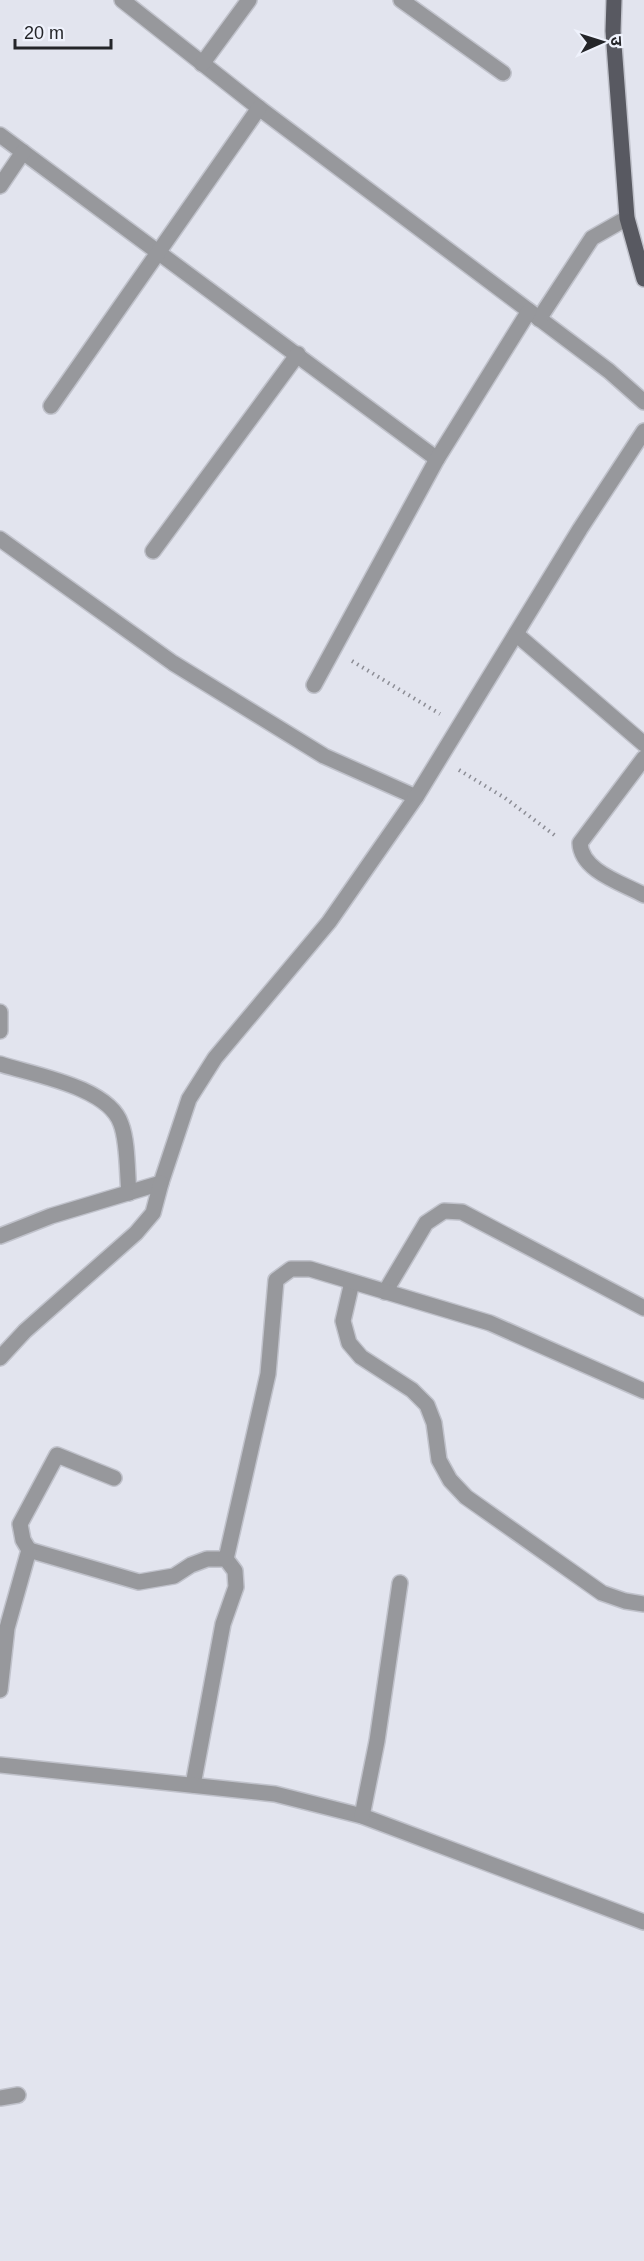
<svg xmlns="http://www.w3.org/2000/svg" width="644" height="2261" viewBox="0 0 644 2261" font-family="Arial,'Noto Sans Devanagari',sans-serif">
<rect width="100%" height="100%" fill="#e2e4ee"/>
<g fill="none" stroke-linecap="round" stroke-linejoin="round">
<!-- minor casing -->
<g stroke="#c0c2cb" stroke-width="18">
<g id="minor">
<polyline points="122,0 259,108 609,371 644,402"/>
<polyline points="401,0 503,73"/>
<polyline points="202,64 249,0"/>
<polyline points="0,135 437,459"/>
<polyline points="0,186 23,152"/>
<polyline points="539,319 592,238 627,218"/>
<polyline points="51,406 259,108"/>
<polyline points="0,539 173,663 324,756 416,797"/>
<polyline points="153,551 298,354"/>
<polyline points="516,634 644,744"/>
<polyline points="314,685 437,459 529,311"/>
<path d="M644 758 580 843C581 871 622 883 644 895"/>
<polyline points="0,1012 0,1031"/>
<path d="M0 1064C34 1075 109 1087 121 1124 128 1142 127 1173 129 1193"/>
<polyline points="0,1236 51,1216 161,1183 189,1099 215,1058 329,922 416,797 580,529 644,431"/>
<polyline points="352,1282 343,1321 349,1343 361,1357 412,1390 427,1405 434,1423 439,1460 450,1480 466,1497 602,1593 625,1601 644,1604"/>
<polyline points="385,1292 426,1223 444,1211 462,1212 644,1308"/>
<polyline points="0,1358 25,1331 136,1233 153,1213 161,1183"/>
<polyline points="29,1550 139,1582 174,1576 191,1565 207,1559 226,1559 235,1571 236,1587 223,1624 193,1785"/>
<polyline points="226,1559 268,1374 276,1280 291,1269 310,1269 490,1323 644,1391"/>
<polyline points="0,1690 7,1628 29,1550 23,1540 20,1524 57,1455 114,1478"/>
<polyline points="0,1765 275,1794 362,1816 644,1922"/>
<polyline points="362,1816 377,1741 400,1583"/>
<polyline points="0,2098 18,2095"/>
</g>
</g>
<!-- major casing -->
<g stroke="#c0c2cb" stroke-width="18">
<polyline id="major" points="614,0 613,31 627,218 644,279"/>
</g>
<!-- path -->
<g stroke="#8c8d95" stroke-width="4" stroke-dasharray="1.5 4.5" stroke-linecap="butt">
<polyline points="352,661 440,714"/>
<polyline points="459,770 505,798 557,837"/>
</g>
<!-- minor -->
<use href="#minor" stroke="#97989c" stroke-width="15"/>
<!-- major -->
<use href="#major" stroke="#585961" stroke-width="15"/>
</g>
<!-- north arrow -->
<g transform="translate(602 42) rotate(87)" stroke="#eff2fc" stroke-width="4.5" paint-order="stroke">
<path d="M0-4.5L10 22L0 15L-10 22Z" fill="#242529"/>
<text y="-9" font-size="16" font-weight="bold" text-anchor="middle" fill="#242529">उ</text>
</g>
<!-- scale -->
<path d="M15 39v9h96v-9" fill="none" stroke="#242529" stroke-width="3"/>
<text x="24" y="39" font-size="18" fill="#242529" stroke="#eff2fc" stroke-width="4.5" paint-order="stroke">20 m</text>
</svg>
